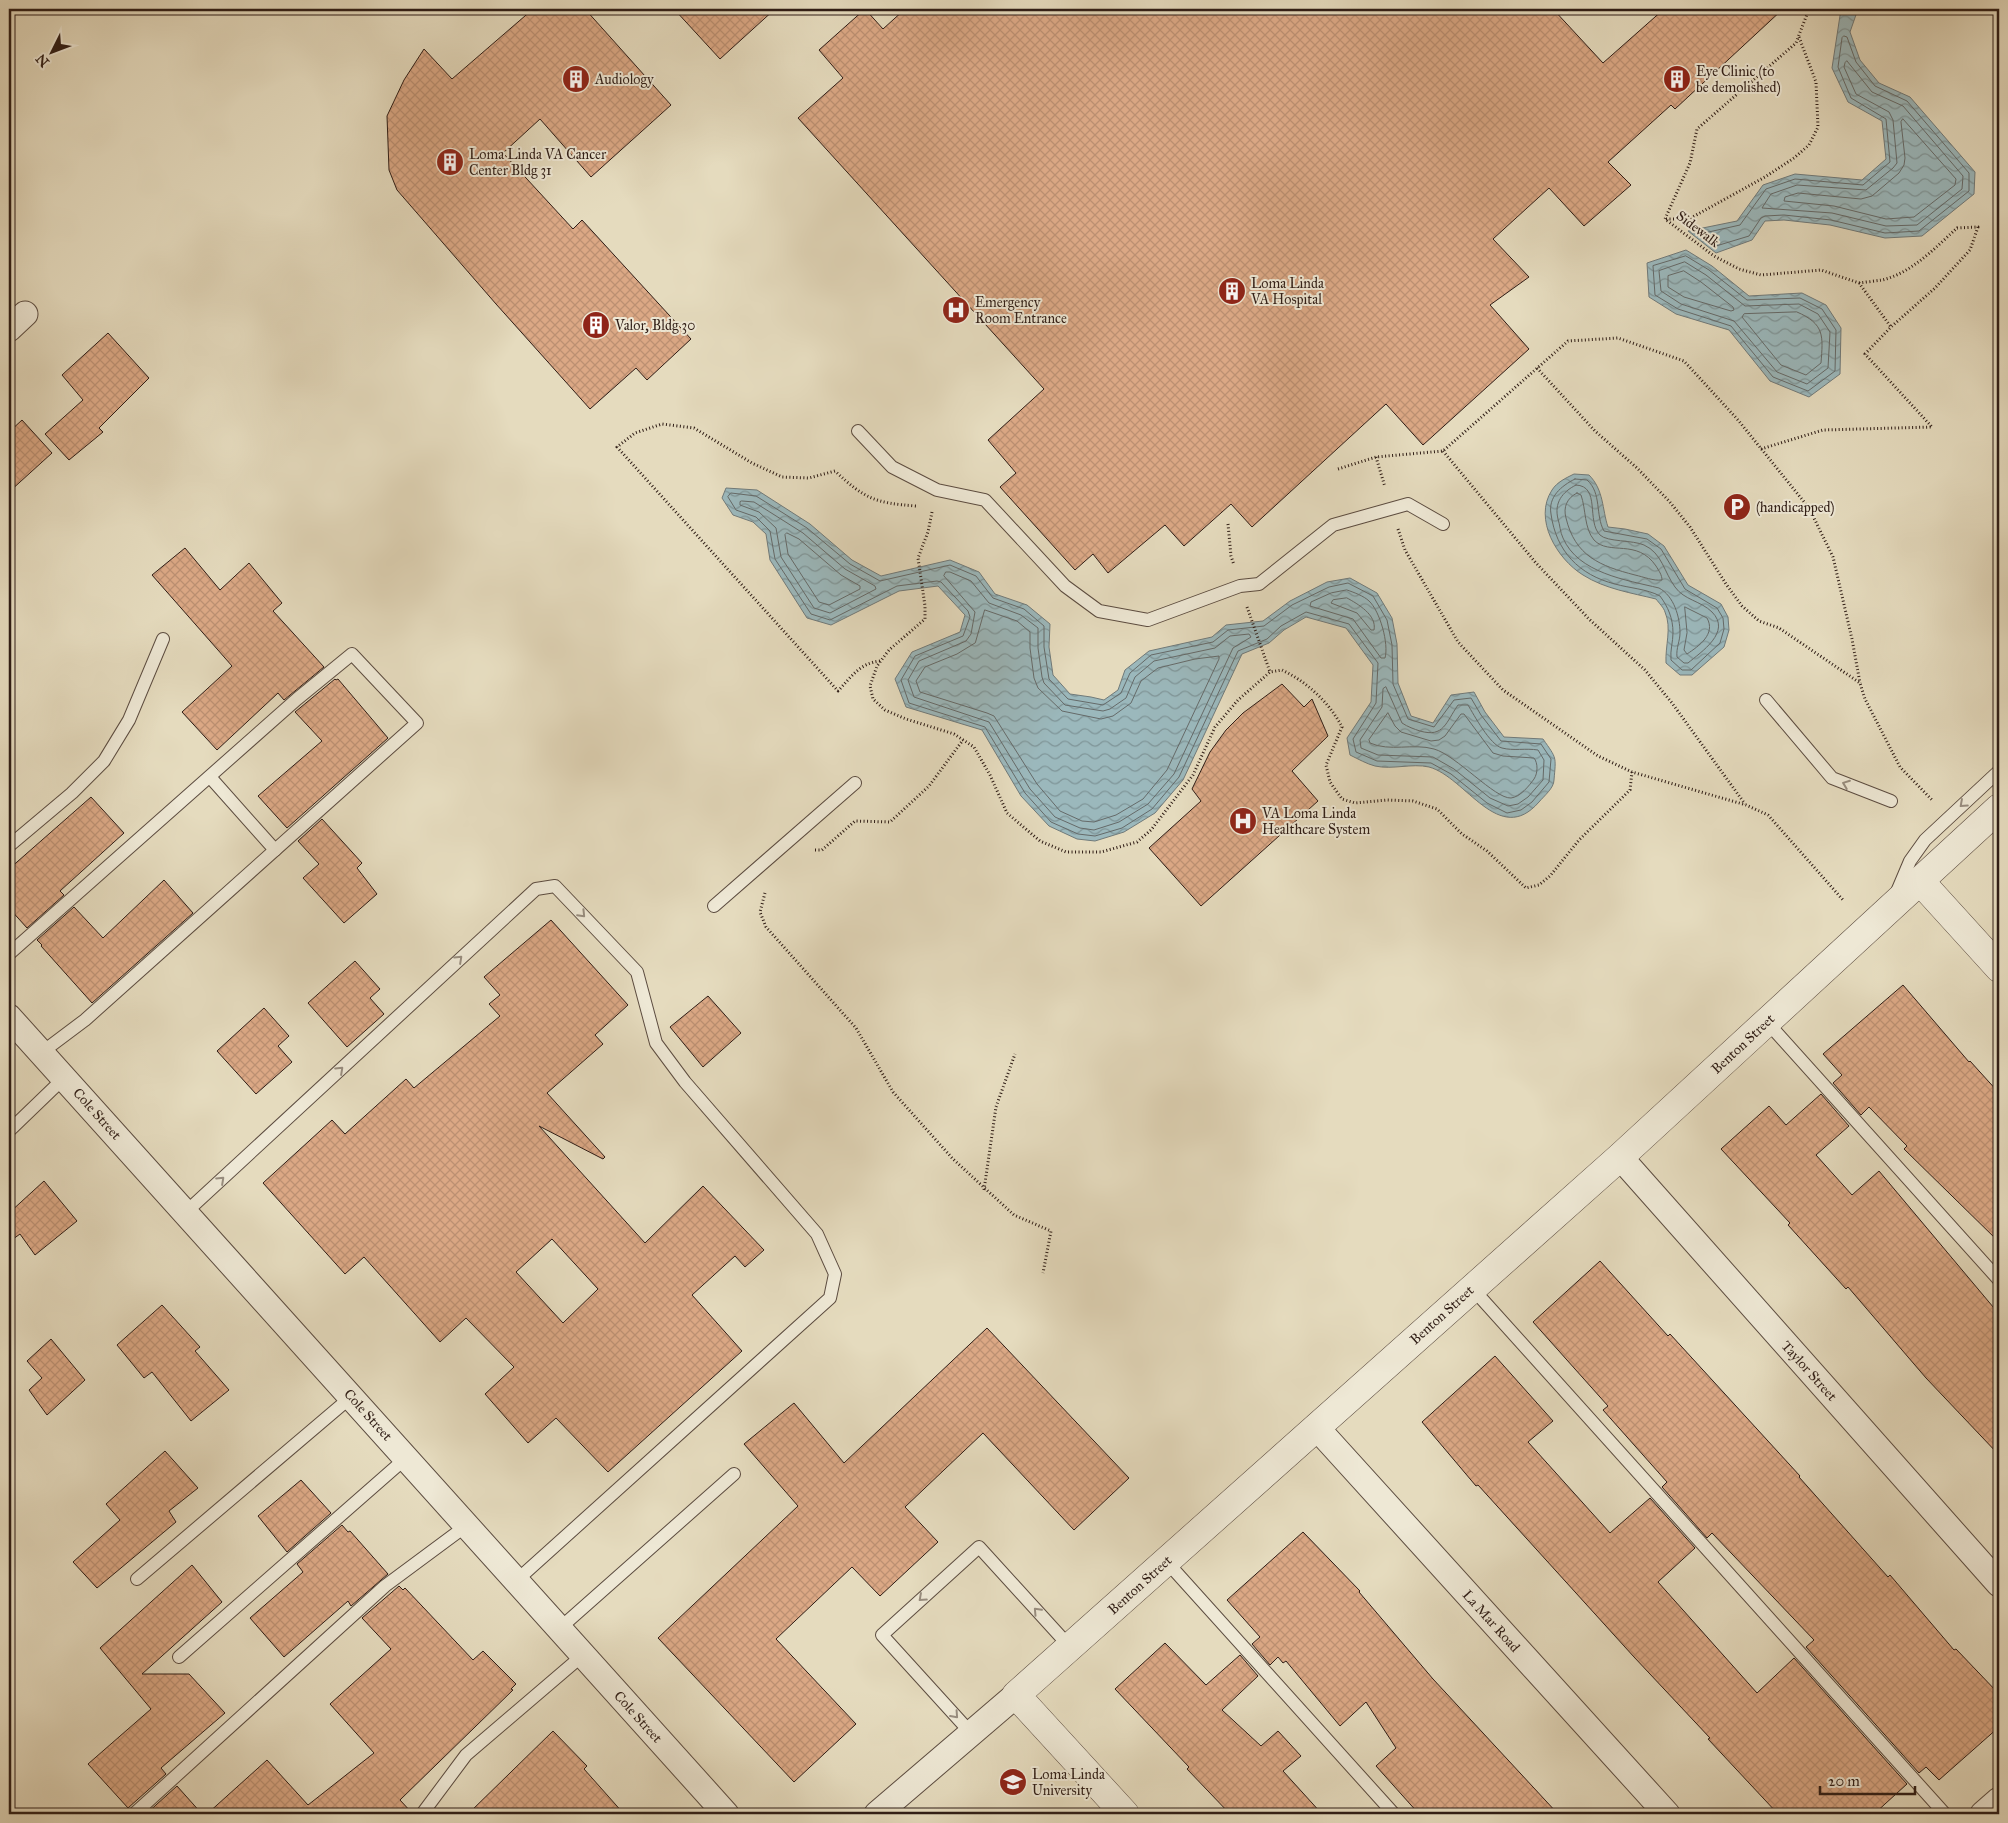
<svg xmlns="http://www.w3.org/2000/svg" width="2008" height="1823" viewBox="0 0 2008 1823" font-family="'IM FELL Great Primer',serif">
<defs>
<pattern id="water-waves" width="16" height="10" patternUnits="userSpaceOnUse" patternTransform="scale(1.25)"><rect width="16" height="10" fill="#9bb8bc"/><path d="M0 5q4-4 8 0t8 0" fill="none" stroke="#7f9598"/></pattern>
<pattern id="building-cross-hatch" width="8" height="8" patternUnits="userSpaceOnUse" patternTransform="scale(1.25)"><rect width="8" height="8" fill="#dba885"/><path d="M0 0l8 8M0 8l8-8" fill="none" stroke="#bc9072"/></pattern>
</defs>
<rect width="100%" height="100%" fill="#e5dbbe"/>
<filter id="stains"><feTurbulence type="fractalNoise" baseFrequency=".004" numOctaves="4"/><feColorMatrix values="0 0 0 0 .2 0 0 0 0 .09 0 0 0 0 .02 0 0 0 .5 -.17"/></filter>
<radialGradient id="worn" r=".72"><stop offset=".6" stop-color="#630" stop-opacity="0"/><stop offset="1" stop-color="#630" stop-opacity=".3"/></radialGradient>
<!-- water -->
<g fill="url(#water-waves)" stroke="#707a7a">
<polygon points="1841,9 1858,9 1850,32 1860,60 1879,83 1910,97 1975,172 1974,194 1922,236 1885,238 1830,225 1784,220 1765,221 1752,240 1716,253 1688,231 1737,221 1763,185 1795,174 1862,180 1886,159 1882,121 1848,102 1832,68"/>
<polygon points="1686,250 1712,266 1749,296 1802,293 1826,305 1841,328 1840,374 1809,397 1770,381 1729,330 1676,314 1649,297 1647,263"/>
<path d="M1574 474 1589 475C1604 490 1602 509 1608 527L1625 529 1648 534 1664 546 1688 585 1721 604 1728 617 1729 630 1724 647 1692 675H1680L1666 663C1665 646 1672 628 1665 612 1664 608 1659 603 1656 599 1632 593 1605 589 1583 575 1557 559 1533 519 1552 490 1557 482 1566 478 1574 474Z"/>
<path d="M726 488 757 490 810 524 852 560 881 576 950 560 979 572 995 594 1027 605 1050 624 1049 647 1053 675 1070 694 1091 697 1104 700 1118 690 1125 670 1149 651 1212 637 1226 625 1263 621 1290 601 1327 582 1350 578 1377 593 1392 618 1397 644 1398 683 1411 716 1433 723 1451 695 1474 692 1485 712 1504 737 1543 739C1557 759 1556 756 1554 780 1554 788 1544 796 1539 802 1499 848 1466 777 1429 767 1412 763 1392 770 1375 766 1367 764 1358 759 1350 755L1347 738 1371 702 1373 665 1346 628 1306 617 1284 630 1269 643 1242 654 1183 780 1155 813 1124 832 1095 841 1077 839 1049 826 1021 796 982 730 906 707 895 679 912 652 960 632 965 615 938 586 899 591 831 625 807 618 770 560 766 534 753 522 733 515 722 498Z"/>
</g>
<g fill="none" stroke-linecap="round" stroke-linejoin="round">
<!-- shore -->
<g stroke="#656a69" stroke-width="1">
<polygon points="1844,36 1847,37 1856,62 1875,86 1907,101 1969,173 1969,191 1919,231 1885,233 1831,220 1784,215 1765,216 1761,218 1749,236 1716,246 1704,237 1704,233 1740,225 1766,189 1795,179 1863,185 1890,162 1886,119 1851,98 1838,67 1842,38"/>
<polygon points="1847,61 1872,92 1903,106 1963,176 1962,189 1917,225 1886,226 1832,213 1762,208 1771,194 1797,185 1866,190 1893,168 1897,163 1893,120 1889,112 1856,94 1844,67 1845,63"/>
<polygon points="1903,119 1956,179 1955,185 1914,217 1886,219 1834,206 1784,201 1785,197 1798,193 1861,199 1872,196 1899,173 1904,165 1905,158 1901,122"/>
<polygon points="1686,256 1709,270 1747,300 1800,298 1822,309 1836,330 1835,371 1808,391 1773,377 1731,326 1678,309 1655,295 1653,266"/>
<polygon points="1685,262 1706,275 1745,306 1799,304 1818,314 1830,332 1828,368 1807,384 1777,372 1734,321 1681,304 1661,291 1659,271"/>
<polygon points="1684,271 1701,282 1733,307 1734,310 1731,311 1684,297 1668,287 1668,276"/>
<path d="M1797 312C1825 324 1823 336 1821 363L1806 375 1781 365 1742 317 1744 314Z"/>
<path d="M1575 479 1587 480C1602 493 1595 515 1604 531L1647 539 1661 549 1685 589 1717 608 1723 618 1724 629 1720 643 1691 670H1682L1671 660C1670 650 1673 642 1673 633 1673 618 1668 607 1660 596 1647 589 1629 588 1615 584 1579 575 1556 551 1551 514 1548 497 1561 486 1575 479Z"/>
<path d="M1576 485C1601 486 1586 521 1600 535 1607 542 1633 540 1644 545 1662 553 1664 572 1675 587 1684 600 1701 601 1712 612 1732 632 1701 652 1688 663H1684L1677 657C1676 648 1680 641 1680 633 1680 617 1674 596 1659 588 1626 580 1578 573 1563 538 1560 532 1560 525 1558 519 1554 503 1562 492 1576 485Z"/>
<polygon points="731,493 756,496 807,528 850,564 880,581 950,565 976,576 993,598 1024,609 1044,626 1044,647 1049,679 1068,699 1103,705 1121,693 1130,673 1151,655 1213,642 1228,630 1264,626 1292,605 1329,587 1348,583 1373,596 1387,620 1392,645 1393,684 1408,719 1434,727 1454,700 1471,698 1481,715 1501,741 1541,744 1551,759 1549,782 1532,802 1521,810 1507,813 1487,803 1451,774 1431,763 1377,761 1356,752 1353,739 1376,703 1378,663 1349,624 1306,612 1281,626 1267,639 1238,651 1179,777 1152,809 1122,828 1095,836 1078,834 1051,822 1025,793 985,727 909,703 901,680 915,656 963,636 970,617 968,611 941,582 937,581 897,586 830,620 811,614 775,559 770,531 756,517 736,510 728,497"/>
<path d="M1577 493 1581 495C1586 509 1584 528 1594 540 1609 556 1637 538 1656 566 1659 571 1662 575 1662 580 1653 581 1644 577 1635 575 1600 566 1575 556 1566 518 1563 507 1567 498 1577 493Z"/>
<polygon points="742,501 754,502 803,533 845,569 875,586 876,589 830,613 814,608 781,557 776,528 759,512 740,505 740,502"/>
<polygon points="787,533 799,539 841,575 860,586 860,589 829,605 819,602 788,554 785,535"/>
<polygon points="946,572 950,572 971,581 989,603 1021,615 1038,628 1038,648 1042,677 1044,683 1065,705 1103,711 1110,709 1126,698 1135,677 1154,661 1215,648 1230,636 1249,634 1251,637 1233,648 1174,774 1148,804 1119,822 1094,830 1080,828 1055,817 1030,789 989,722 914,697 908,680 919,661 966,641 971,634 975,612 944,576"/>
<path d="M1347 590C1353 592 1364 596 1369 601 1380 611 1389 644 1385 658H1381L1353 619 1310 606 1311 602 1331 593Z"/>
<path d="M1347 598C1358 604 1377 615 1374 630H1371L1357 613 1331 603 1333 600Z"/>
<path d="M1685 607 1707 618C1716 634 1699 646 1687 654L1684 650 1687 633Z"/>
<polygon points="985,610 1017,621 1030,632 1030,648 1034,678 1038,688 1062,711 1101,719 1113,716 1131,703 1141,681 1158,668 1195,659 1219,656 1219,659 1167,770 1143,799 1116,815 1094,822 1082,821 1060,811 1037,784 994,716 987,713 920,692 916,681 925,667 957,654 975,643"/>
<path d="M1386 687 1402 723C1408 727 1414 729 1420 731 1444 738 1446 722 1458 705H1468C1474 715 1490 745 1502 748 1513 751 1526 748 1538 750L1544 760 1543 780 1528 797 1518 804 1508 806 1490 798 1454 769 1433 757 1378 755 1361 748 1360 740 1382 707 1383 689Z"/>
<path d="M1388 713 1395 726 1401 732 1431 741 1439 740 1445 736 1461 714H1464L1493 753 1503 756 1534 758C1538 763 1538 773 1534 779 1529 786 1520 797 1511 798 1495 799 1456 755 1434 749 1413 743 1390 752 1370 743L1369 740Z"/>
</g>
</g>
<!-- building -->
<g fill="url(#building-cross-hatch)" stroke="#2f1d16" fill-rule="evenodd">
<polygon points="533,9 585,9 671,105 591,177 540,119 503,153 573,229 582,220 691,339 647,380 636,368 590,409 496,304 397,190 389,170 387,116 404,80 424,49 452,79"/>
<polygon points="674,9 775,9 720,59"/>
<polygon points="865,9 883,29 905,9 1553,9 1603,63 1664,9 1783,9 1675,109 1671,105 1608,162 1631,185 1584,226 1549,188 1493,239 1529,277 1490,305 1529,349 1423,445 1386,404 1252,527 1231,504 1184,546 1165,525 1108,573 1093,554 1075,570 1000,487 1016,473 988,440 1044,389 798,118 843,78 819,50"/>
<polygon points="108,333 149,378 99,428 103,432 69,460 45,434 83,400 62,375"/>
<polygon points="22,420 52,453 9,492 9,432"/>
<polygon points="185,548 220,590 249,563 282,603 273,611 324,667 284,700 278,693 217,750 182,712 232,666 152,575"/>
<polygon points="335,679 336,680 338,679 388,738 287,828 258,796 322,741 295,712"/>
<polygon points="1282,684 1304,707 1312,699 1328,736 1292,771 1318,801 1201,906 1149,848 1201,801 1192,789 1210,752 1226,730 1243,713"/>
<polygon points="91,797 124,833 60,891 64,895 27,928 9,908 9,869"/>
<polygon points="322,819 362,863 357,868 377,894 344,923 303,878 319,864 298,841"/>
<polygon points="164,880 193,913 92,1003 41,946 42,945 37,940 74,907 103,938"/>
<path d="M551 920 628 1005 595 1035 603 1044 547 1093 605 1157 603 1159 539 1126 645 1243 703 1186 764 1250 745 1267 735 1256 692 1295 742 1351 608 1472 556 1418 528 1443 485 1394 514 1367 466 1318 440 1342 364 1257 345 1274 263 1183 332 1120 345 1134 406 1079 414 1088 500 1016 489 1004 500 995 484 977ZM552 1239 598 1289 563 1323 516 1272Z"/>
<polygon points="355,961 380,989 370,998 384,1014 347,1047 308,1003"/>
<polygon points="1903,985 1969,1062 1970,1061 1999,1093 1999,1242 1904,1149 1907,1146 1869,1107 1861,1115 1833,1083 1842,1075 1823,1054"/>
<polygon points="708,996 741,1033 703,1067 670,1027"/>
<polygon points="264,1008 289,1036 278,1046 292,1062 256,1094 217,1051"/>
<polygon points="1821,1094 1849,1126 1816,1155 1852,1195 1879,1171 1999,1314 1999,1455 1926,1378 1848,1287 1846,1289 1788,1225 1790,1223 1721,1149 1769,1106 1786,1125"/>
<polygon points="44,1181 77,1221 35,1255 20,1234 9,1242 9,1213"/>
<polygon points="1600,1261 1668,1336 1670,1334 1800,1476 1799,1477 1888,1577 1890,1575 1954,1650 1956,1649 1999,1694 1999,1727 1939,1780 1926,1767 1919,1773 1806,1647 1814,1640 1712,1533 1707,1538 1662,1487 1667,1482 1603,1410 1608,1406 1533,1322"/>
<polygon points="162,1305 200,1347 195,1351 229,1390 191,1421 152,1372 144,1378 117,1345"/>
<polygon points="987,1328 1129,1478 1074,1530 983,1433 905,1507 938,1542 880,1596 852,1567 776,1639 856,1724 794,1782 658,1638 798,1506 744,1444 794,1403 844,1463"/>
<polygon points="51,1339 85,1380 47,1415 29,1390 42,1378 27,1361"/>
<polygon points="1495,1356 1553,1421 1528,1442 1610,1533 1650,1498 1695,1548 1658,1582 1757,1693 1794,1658 1907,1784 1874,1814 1778,1814 1708,1739 1710,1738 1634,1657 1478,1485 1476,1486 1422,1422"/>
<polygon points="165,1451 198,1488 169,1511 176,1522 97,1588 73,1562 120,1520 106,1504"/>
<polygon points="301,1480 331,1513 287,1552 258,1516"/>
<polygon points="342,1525 348,1532 350,1531 388,1574 351,1606 348,1601 284,1657 250,1618 303,1572 297,1564"/>
<polygon points="1303,1532 1360,1591 1359,1592 1433,1679 1558,1814 1419,1814 1376,1766 1396,1748 1366,1702 1340,1726 1286,1661 1283,1663 1278,1657 1270,1665 1252,1644 1260,1637 1227,1600"/>
<polygon points="192,1565 222,1602 142,1674 189,1674 225,1713 161,1768 166,1774 128,1808 88,1764 151,1709 100,1648"/>
<polygon points="399,1586 403,1590 405,1588 473,1660 483,1651 516,1684 511,1689 513,1690 400,1800 413,1814 207,1814 267,1760 308,1805 374,1753 330,1704 391,1649 362,1618"/>
<polygon points="1165,1643 1206,1685 1240,1655 1258,1676 1222,1710 1261,1746 1278,1731 1301,1756 1283,1771 1322,1814 1230,1814 1187,1769 1189,1767 1115,1689"/>
<polygon points="553,1731 587,1766 584,1769 624,1814 468,1814"/>
<polygon points="177,1786 202,1814 146,1814"/>
</g>
<g fill="none" stroke-linecap="round" stroke-linejoin="round">
<!-- service casing -->
<g stroke="#5c4c40" stroke-width="14">
<g id="service">
<polyline points="858,431 892,467 937,490 985,500 1065,586 1099,611 1148,620 1240,586 1259,584 1333,525 1408,504 1443,524"/>
<polyline points="1766,700 1832,778 1891,801"/>
<polyline points="210,777 275,850"/>
<polyline points="9,846 72,793 104,761 129,720 163,639"/>
<polyline points="1896,894 1910,861 1925,840 1999,771"/>
<polyline points="714,906 855,783"/>
<polyline points="9,954 297,699 352,654 417,723 85,1020 41,1053"/>
<polyline points="1767,1022 1999,1280"/>
<polyline points="9,1131 64,1078"/>
<polyline points="185,1213 536,889 555,886 637,972 656,1043 685,1082 817,1234 835,1274 830,1298 516,1581"/>
<polyline points="1472,1288 1945,1814"/>
<polyline points="1166,1561 1394,1814"/>
<polyline points="137,1579 351,1397"/>
<polyline points="559,1629 734,1474"/>
<polyline points="179,1657 406,1458"/>
<polyline points="971,1733 882,1635 979,1547 1070,1647"/>
<polyline points="134,1814 385,1586 466,1526"/>
<polyline points="422,1814 466,1755 583,1655"/>
</g>
</g>
<!-- minor casing -->
<g stroke="#5c4c40" stroke-width="27">
<g id="minor">
<polyline points="9,329 25,314"/>
<polyline points="9,1017 726,1814"/>
<polyline points="1620,1157 1999,1584"/>
<polyline points="1316,1427 1667,1814"/>
<polyline points="877,1814 1016,1695"/>
<polyline points="1983,1814 1999,1800"/>
</g>
</g>
<!-- tertiary casing -->
<g stroke="#5c4c40" stroke-width="29">
<g id="tertiary">
<polyline points="1920,881 1999,968"/>
<polyline points="1125,1814 1016,1695 1620,1157 1999,808"/>
</g>
</g>
<!-- path -->
<g stroke="#2f1d16" stroke-width="3" stroke-dasharray="1 2.5" stroke-linecap="butt">
<polyline points="1809,9 1796,43 1697,129 1690,163 1665,219 1714,256 1739,269 1761,275 1821,270 1859,283 1891,327"/>
<polyline points="1666,219 1689,219 1765,177 1794,158 1809,145 1818,127 1816,82 1799,37"/>
<path d="M1859 283C1866 282 1875 281 1882 280 1912 273 1936 247 1957 228L1978 227 1970 250 1935 288 1891 327 1865 354 1932 427"/>
<polyline points="1537,368 1595,431 1637,468 1669,501 1690,527 1726,584 1742,606 1759,621 1779,628 1860,683 1865,699 1900,767 1933,801"/>
<polyline points="1761,449 1823,430 1932,427"/>
<polyline points="1443,451 1536,563 1589,619 1645,670 1672,703 1745,804"/>
<polyline points="1376,457 1385,487"/>
<polyline points="1338,469 1376,457 1443,451 1568,341 1618,338 1684,361 1738,420 1809,508 1833,557 1852,639 1860,683"/>
<path d="M932 512 928 532 918 558 925 606V619L889 650 877 666 870 686 873 699 885 710 906 719 954 734 974 747 990 775 1007 813 1040 841 1066 852H1101L1137 842 1151 830 1193 775 1215 727 1238 700 1270 672 1282 670C1307 682 1329 702 1342 727L1326 765 1330 782 1342 799 1355 803 1387 800 1413 801 1437 809 1462 834 1487 851 1526 888 1539 885 1550 876 1579 840 1630 790 1632 772"/>
<polyline points="1228,524 1231,556 1234,565"/>
<polyline points="1398,529 1405,550 1458,642 1503,690 1598,756 1632,772 1746,805 1768,815 1843,900"/>
<polyline points="1247,607 1270,672"/>
<path d="M880 661C860 663 851 677 838 691L617 447 635 433 662 424 694 428 752 463 782 477 809 478 835 471C865 499 875 503 916 506"/>
<polyline points="815,850 822,850 855,821 890,822 929,786 963,740"/>
<polyline points="765,893 760,912 766,927 856,1028 893,1092 953,1159 1014,1215 1051,1231 1043,1273"/>
<polyline points="984,1190 996,1107 1015,1054"/>
</g>
<!-- service -->
<use href="#service" stroke="#eee8d5" stroke-width="12"/>
<!-- minor -->
<use href="#minor" stroke="#eee8d5" stroke-width="25"/>
<!-- tertiary -->
<use href="#tertiary" stroke="#eee8d5" stroke-width="28"/>
</g>
<!-- one-way arrows -->
<defs><path id="oneway-chevron" d="M-2-3.5L2.5 0L-2 3.5" fill="none" stroke-width="1.6" stroke-linecap="round" stroke-linejoin="round" transform="scale(1.25)"/></defs>
<g stroke="#988d7f">
<use href="#oneway-chevron" transform="translate(1846 784) rotate(-159)"/>
<use href="#oneway-chevron" transform="translate(1963 804) rotate(138)"/>
<use href="#oneway-chevron" transform="translate(582 914) rotate(46)"/>
<use href="#oneway-chevron" transform="translate(459 959) rotate(-43)"/>
<use href="#oneway-chevron" transform="translate(340 1070) rotate(-43)"/>
<use href="#oneway-chevron" transform="translate(221 1180) rotate(-43)"/>
<use href="#oneway-chevron" transform="translate(922 1598) rotate(138)"/>
<use href="#oneway-chevron" transform="translate(1037 1611) rotate(-133)"/>
<use href="#oneway-chevron" transform="translate(955 1715) rotate(48)"/>
</g>
<!-- icons -->
<defs>
<g id="building-disc" transform="scale(1.4375)"><circle r="9.5" fill="#8f2418" stroke="#eee8d5"/><path d="M-4-6H4V6H1V3H-1V6H-4ZM-2.5-4.3h1.7v1.8h-1.7ZM.8-4.3h1.7v1.8H.8ZM-2.5-1h1.7V.8h-1.7ZM.8-1h1.7V.8H.8Z" fill="#fff"/></g>
<g id="hospital-disc" transform="scale(1.4375)"><circle r="9.5" fill="#8f2418" stroke="#eee8d5"/><path d="M-5-5h3v3.5h4V-5h3V5h-3V1.5h-4V5h-3Z" fill="#fff"/></g>
<g id="parking-disc" transform="scale(1.4375)"><circle r="9.5" fill="#8f2418" stroke="#eee8d5"/><path d="M-3.5-5.5H1a3.5 3.5 0 0 1 0 7H-1V5.5H-3.5ZM-1-3.4V-.6H.8a1.4 1.4 0 0 0 0-2.8Z" fill="#fff"/></g>
<g id="university-disc" transform="scale(1.4375)"><circle r="9.5" fill="#8f2418" stroke="#eee8d5"/><path d="M0-5L7-2L0 1L-7-2ZM-4 1L0 2.5L4 1V4Q0 6-4 4Z" fill="#fff"/></g>
</defs>
<g fill-rule="evenodd">
<use href="#building-disc" x="576" y="79"/>
<use href="#building-disc" x="1677" y="79"/>
<use href="#building-disc" x="450" y="162"/>
<use href="#building-disc" x="1232" y="291"/>
<use href="#hospital-disc" x="956" y="310"/>
<use href="#building-disc" x="596" y="325"/>
<use href="#parking-disc" x="1737" y="507"/>
<use href="#hospital-disc" x="1243" y="821"/>
<use href="#university-disc" x="1013" y="1782"/>
</g>
<g text-anchor="middle" dominant-baseline="central" stroke-width="4" stroke-linejoin="round" paint-order="stroke">
<!-- poi labels -->
<g font-size="14" fill="#2f1d16" stroke="#eee8d5" text-anchor="start">
<text x="1696" y="71">Eye Clinic (to<tspan x="1696" dy="16">be demolished)</tspan></text>
<text x="595" y="79">Audiology</text>
<text x="469" y="154">Loma Linda VA Cancer<tspan x="469" dy="16">Center Bldg 31</tspan></text>
<text x="1251" y="283">Loma Linda<tspan x="1251" dy="16">VA Hospital</tspan></text>
<text x="975" y="302">Emergency<tspan x="975" dy="16">Room Entrance</tspan></text>
<text x="615" y="325">Valor, Bldg 30</text>
<text x="1756" y="507">(handicapped)</text>
<text x="1262" y="813">VA Loma Linda<tspan x="1262" dy="16">Healthcare System</tspan></text>
<text x="1032" y="1774">Loma Linda<tspan x="1032" dy="16">University</tspan></text>
</g>
<!-- street labels -->
<g font-size="14" fill="#2f1d16" stroke="#eee8d5">
<text transform="translate(1698 229) rotate(37)">Sidewalk</text>
<text transform="translate(1743 1044) rotate(-43)">Benton Street</text>
<text transform="translate(97 1114) rotate(48)">Cole Street</text>
<text transform="translate(1442 1315) rotate(-42)">Benton Street</text>
<text transform="translate(1809 1371) rotate(48)">Taylor Street</text>
<text transform="translate(368 1415) rotate(48)">Cole Street</text>
<text transform="translate(1140 1585) rotate(-42)">Benton Street</text>
<text transform="translate(1491 1621) rotate(48)">La Mar Road</text>
<text transform="translate(638 1717) rotate(48)">Cole Street</text>
</g>
</g>
<!-- margin -->
<rect width="2008" height="1823" fill="none" stroke="#e5dbbe" stroke-width="30"/>
<rect x="10" y="10" width="1988" height="1803" fill="none" stroke="#2f1d16" stroke-width="2.5"/>
<rect x="15" y="15" width="1978" height="1793" fill="none" stroke="#2f1d16"/>
<!-- north arrow -->
<g transform="translate(52 52) rotate(228)" stroke="#eee8d5" stroke-width="4" paint-order="stroke">
<path d="M0-4L9 19L0 12L-9 19Z" fill="#2f1d16"/>
<text y="-8" font-size="14" font-weight="bold" text-anchor="middle" fill="#2f1d16">N</text>
</g>
<!-- scale -->
<path d="M1820 1786v8h95v-8" fill="none" stroke="#2f1d16" stroke-width="2.5"/>
<text x="1828" y="1786" font-size="15" fill="#2f1d16" stroke="#eee8d5" stroke-width="4" paint-order="stroke">20 m</text>
<rect width="100%" height="100%" filter="url(#stains)"/>
<rect width="100%" height="100%" fill="url(#worn)"/>
</svg>
